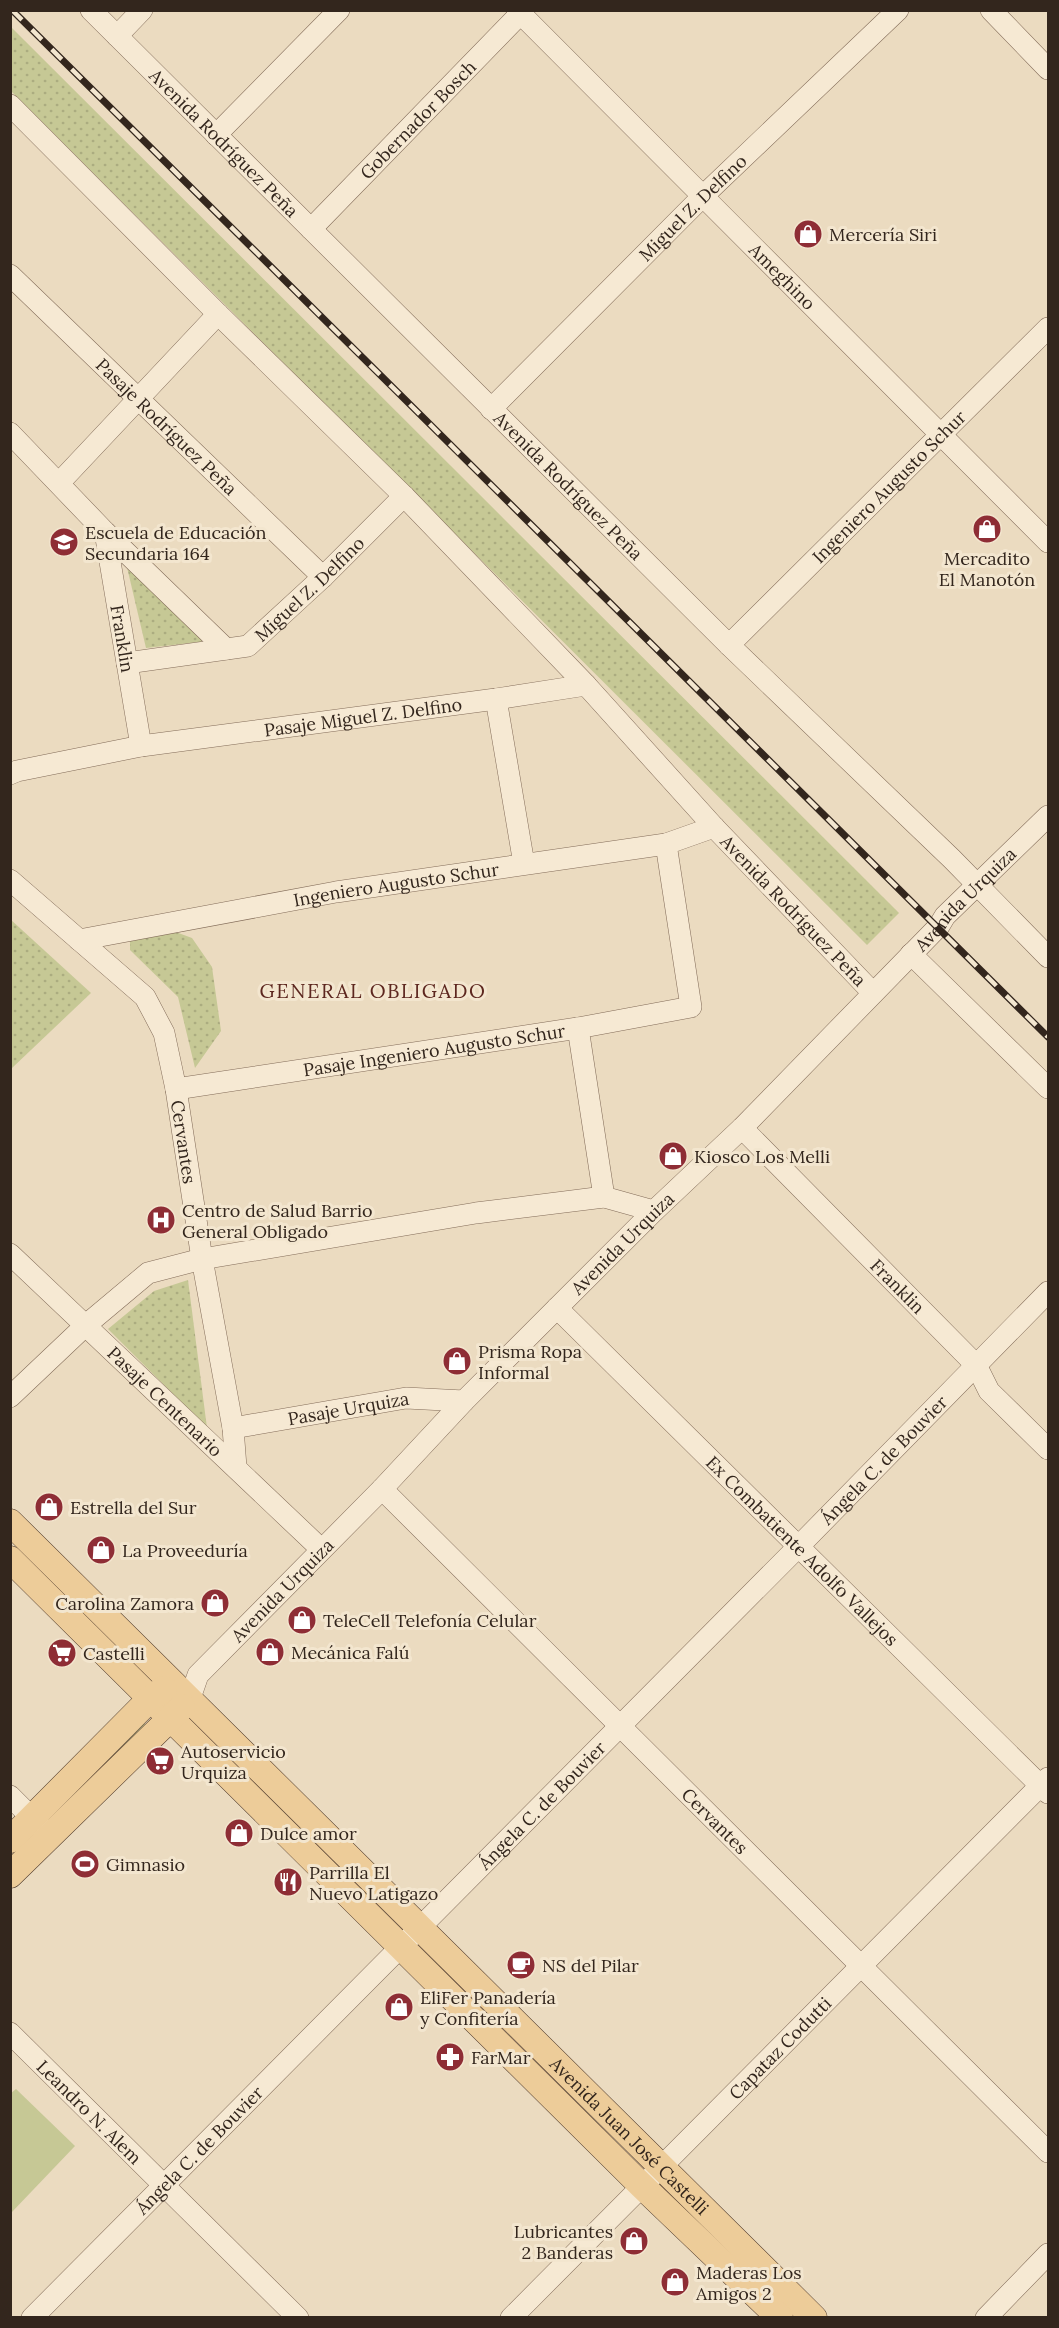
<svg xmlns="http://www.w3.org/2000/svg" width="1059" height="2328" viewBox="0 0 1059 2328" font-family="Lora,serif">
<defs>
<pattern id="green-dots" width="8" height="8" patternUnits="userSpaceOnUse" patternTransform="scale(1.5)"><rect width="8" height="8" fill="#c6c895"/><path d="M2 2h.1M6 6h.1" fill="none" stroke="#abac80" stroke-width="1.8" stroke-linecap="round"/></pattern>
</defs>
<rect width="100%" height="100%" fill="#ebdbc0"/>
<!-- green -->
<g fill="url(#green-dots)">
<polygon points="10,26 899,913 867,945 11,91"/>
<polygon points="126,563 208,641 146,648"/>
<polygon points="10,919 91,993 11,1069 10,1069"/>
<polygon points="173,931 192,938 212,967 221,1031 195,1068 178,997 130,950 130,940"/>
<polygon points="188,1280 207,1428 108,1329 154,1291"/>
<polygon points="141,1720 146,1725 57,1816 51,1810"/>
</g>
<!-- pitch -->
<polygon fill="#c6c895" points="16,2089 75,2146 11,2213 10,2094"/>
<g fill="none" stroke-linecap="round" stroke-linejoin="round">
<!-- minor casing -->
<g stroke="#836c59" stroke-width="22">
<g id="minor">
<path id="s1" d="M91 10 729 645 952 859 1048 957"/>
<path id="s2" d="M517 10 1048 542"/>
<polyline points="991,10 1048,69"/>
<polyline points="117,36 142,10"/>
<path id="s3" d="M10 105 218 314 404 496 586 685 714 827 873 993"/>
<polyline points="216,135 339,10"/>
<path id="s4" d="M311 229 524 10"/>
<path id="s5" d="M10 275 323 577"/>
<path id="s6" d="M491 409 702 197 898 10"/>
<polyline points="10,433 105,532 226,649"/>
<polyline points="60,482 218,314"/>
<path id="s7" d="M105 532 141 746"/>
<path id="s8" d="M729 645 1048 328"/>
<path id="s9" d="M127 663 248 646 323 577 404 496"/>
<polyline points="496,699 524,864"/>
<path id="s10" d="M10 774 17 771 141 746 496 699 586 685"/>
<path id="s11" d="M10 880 145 997 164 1033 176 1089 202 1259 233 1428 236 1467"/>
<path id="s12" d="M79 940 336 892 666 844 714 827"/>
<polyline points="911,954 1048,1088"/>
<polyline points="578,1028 604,1197"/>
<path id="s13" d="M176 1089 578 1028 691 1007 666 844"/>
<path id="s14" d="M742 1128 976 1365 989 1391 1048 1449"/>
<path id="s15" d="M10 1254 321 1549"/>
<path id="s16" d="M557 1308 1048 1793"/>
<polyline points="10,1397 86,1325 148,1273 202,1259 476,1213 604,1197 654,1211"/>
<path id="s17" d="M233 1428 406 1398 464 1401"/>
<path id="s18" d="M382 1489 1048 2152"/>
<path id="s19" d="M189 1701 198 1675 382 1489 464 1401 654 1211 742 1128 939 926 945 916 1048 816"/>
<polyline points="10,1796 43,1829"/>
<path id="s20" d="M10 2033 298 2318"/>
<path id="s21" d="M32 2318 798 1547 1048 1292"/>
<path id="s22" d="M511 2318 1048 1778"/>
<polyline points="986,2318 1048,2254"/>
</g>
</g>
<!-- major casing -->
<g stroke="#503b2d" stroke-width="27">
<g id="major">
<path id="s23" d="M10 1522 814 2318"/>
<polyline points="10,1559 642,2186 780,2318"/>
<polyline points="10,1840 151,1698 164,1689"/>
<polyline points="10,1875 182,1707"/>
</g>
</g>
<!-- minor -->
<use href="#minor" stroke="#f6e9d3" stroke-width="21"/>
<!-- major -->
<use href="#major" stroke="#edcc99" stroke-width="26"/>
<!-- rail casing -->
<g stroke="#33261d" stroke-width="7">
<polyline id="rail" points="12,10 1048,1037"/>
</g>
<!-- rail -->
<use href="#rail" stroke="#f3e6cf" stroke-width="4.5" stroke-dasharray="14" stroke-linecap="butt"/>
</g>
<!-- icons -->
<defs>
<g id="shop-disc" transform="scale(1.5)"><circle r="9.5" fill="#8e2d35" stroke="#f3e6cf"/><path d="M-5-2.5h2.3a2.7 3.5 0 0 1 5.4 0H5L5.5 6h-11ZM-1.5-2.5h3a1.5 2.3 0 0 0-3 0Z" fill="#fff"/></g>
<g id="school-disc" transform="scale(1.5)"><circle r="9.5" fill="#8e2d35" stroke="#f3e6cf"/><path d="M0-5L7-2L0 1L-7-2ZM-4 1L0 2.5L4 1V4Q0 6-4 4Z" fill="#fff"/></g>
<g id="hospital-disc" transform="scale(1.5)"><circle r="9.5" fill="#8e2d35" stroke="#f3e6cf"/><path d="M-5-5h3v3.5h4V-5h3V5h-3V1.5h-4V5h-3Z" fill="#fff"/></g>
<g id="supermarket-disc" transform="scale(1.5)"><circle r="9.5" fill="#8e2d35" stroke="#f3e6cf"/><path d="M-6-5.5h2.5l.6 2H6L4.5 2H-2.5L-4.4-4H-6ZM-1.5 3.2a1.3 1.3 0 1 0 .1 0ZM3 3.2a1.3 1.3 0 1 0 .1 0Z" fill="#fff"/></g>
<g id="stadium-disc" transform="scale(1.5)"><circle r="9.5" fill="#8e2d35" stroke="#f3e6cf"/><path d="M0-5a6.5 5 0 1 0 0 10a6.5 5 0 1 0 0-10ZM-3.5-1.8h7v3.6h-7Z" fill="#fff"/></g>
<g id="restaurant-disc" transform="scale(1.5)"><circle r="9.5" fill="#8e2d35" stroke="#f3e6cf"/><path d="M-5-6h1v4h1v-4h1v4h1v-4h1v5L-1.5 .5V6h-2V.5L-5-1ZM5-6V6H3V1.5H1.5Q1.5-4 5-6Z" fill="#fff"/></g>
<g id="cafe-disc" transform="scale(1.5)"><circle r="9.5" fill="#8e2d35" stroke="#f3e6cf"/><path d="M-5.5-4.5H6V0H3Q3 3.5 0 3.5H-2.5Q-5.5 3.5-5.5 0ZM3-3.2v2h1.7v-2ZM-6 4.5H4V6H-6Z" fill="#fff"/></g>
<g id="pharmacy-disc" transform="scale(1.5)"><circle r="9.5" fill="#8e2d35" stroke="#f3e6cf"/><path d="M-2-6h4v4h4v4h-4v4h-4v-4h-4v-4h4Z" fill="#fff"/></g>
</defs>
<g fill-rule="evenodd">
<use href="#shop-disc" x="808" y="234"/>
<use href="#shop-disc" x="987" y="529"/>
<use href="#school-disc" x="64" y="542"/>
<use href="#shop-disc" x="673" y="1156"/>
<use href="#hospital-disc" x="161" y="1220"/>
<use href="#shop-disc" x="457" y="1361"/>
<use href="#shop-disc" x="49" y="1507"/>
<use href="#shop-disc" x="101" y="1550"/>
<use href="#shop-disc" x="215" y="1603"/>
<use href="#shop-disc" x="302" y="1620"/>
<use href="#shop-disc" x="270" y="1652"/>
<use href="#supermarket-disc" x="62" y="1653"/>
<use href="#supermarket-disc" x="160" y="1761"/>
<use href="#shop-disc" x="239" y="1833"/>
<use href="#stadium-disc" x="85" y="1864"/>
<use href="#restaurant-disc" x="288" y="1882"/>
<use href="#cafe-disc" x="521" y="1965"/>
<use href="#shop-disc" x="399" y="2007"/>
<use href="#pharmacy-disc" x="450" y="2057"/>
<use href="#shop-disc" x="634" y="2241"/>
<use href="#shop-disc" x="675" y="2282"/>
</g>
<g text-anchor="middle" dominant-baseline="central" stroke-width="6" stroke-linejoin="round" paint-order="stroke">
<!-- street labels -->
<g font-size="18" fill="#33261d" stroke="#f3e6cf">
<text stroke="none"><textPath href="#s4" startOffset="153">Gobernador Bosch</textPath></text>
<text stroke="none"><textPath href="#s1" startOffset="188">Avenida Rodríguez Peña</textPath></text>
<text stroke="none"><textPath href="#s6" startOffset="285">Miguel Z. Delfino</textPath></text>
<text stroke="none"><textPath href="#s2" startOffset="376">Ameghino</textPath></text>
<text stroke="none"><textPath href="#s5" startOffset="218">Pasaje Rodríguez Peña</textPath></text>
<text stroke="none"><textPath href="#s1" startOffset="674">Avenida Rodríguez Peña</textPath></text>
<text stroke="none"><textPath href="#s8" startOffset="225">Ingeniero Augusto Schur</textPath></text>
<text stroke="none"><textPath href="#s9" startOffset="206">Miguel Z. Delfino</textPath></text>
<text stroke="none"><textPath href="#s7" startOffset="108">Franklin</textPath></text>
<text stroke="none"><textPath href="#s10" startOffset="358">Pasaje Miguel Z. Delfino</textPath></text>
<text stroke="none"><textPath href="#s12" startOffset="322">Ingeniero Augusto Schur</textPath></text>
<text stroke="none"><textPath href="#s19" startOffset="1119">Avenida Urquiza</textPath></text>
<text stroke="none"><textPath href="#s3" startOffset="1124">Avenida Rodríguez Peña</textPath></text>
<text stroke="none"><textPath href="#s13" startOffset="261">Pasaje Ingeniero Augusto Schur</textPath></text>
<text stroke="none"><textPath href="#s11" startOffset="330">Cervantes</textPath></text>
<text stroke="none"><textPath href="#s19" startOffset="633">Avenida Urquiza</textPath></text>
<text stroke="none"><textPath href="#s14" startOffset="222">Franklin</textPath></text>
<text stroke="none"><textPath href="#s15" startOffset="214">Pasaje Centenario</textPath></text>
<text stroke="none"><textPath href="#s17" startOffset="117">Pasaje Urquiza</textPath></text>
<text stroke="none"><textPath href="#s21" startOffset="1209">Ángela C. de Bouvier</textPath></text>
<text stroke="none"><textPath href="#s16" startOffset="345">Ex Combatiente Adolfo Vallejos</textPath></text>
<text stroke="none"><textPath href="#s19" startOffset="147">Avenida Urquiza</textPath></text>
<text stroke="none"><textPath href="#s21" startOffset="723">Ángela C. de Bouvier</textPath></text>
<text stroke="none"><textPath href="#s18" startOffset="470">Cervantes</textPath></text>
<text stroke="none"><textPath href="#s22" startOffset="381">Capataz Codutti</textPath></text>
<text stroke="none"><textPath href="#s20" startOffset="112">Leandro N. Alem</textPath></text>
<text stroke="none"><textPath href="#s23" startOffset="872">Avenida Juan José Castelli</textPath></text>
<text stroke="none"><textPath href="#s21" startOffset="237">Ángela C. de Bouvier</textPath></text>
</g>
<!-- poi labels -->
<g font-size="18" fill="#33261d" stroke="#f3e6cf" text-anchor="start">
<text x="829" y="234">Mercería Siri</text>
<text x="85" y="532">Escuela de Educación<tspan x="85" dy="21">Secundaria 164</tspan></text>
<text x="987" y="558" text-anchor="middle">Mercadito<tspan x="987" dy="21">El Manotón</tspan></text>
<text x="694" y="1156">Kiosco Los Melli</text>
<text x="182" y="1210">Centro de Salud Barrio<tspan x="182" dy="21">General Obligado</tspan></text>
<text x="478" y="1351">Prisma Ropa<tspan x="478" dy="21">Informal</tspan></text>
<text x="70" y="1507">Estrella del Sur</text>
<text x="122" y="1550">La Proveeduría</text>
<text x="194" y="1603" text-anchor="end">Carolina Zamora</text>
<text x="323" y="1620">TeleCell Telefonía Celular</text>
<text x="291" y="1652">Mecánica Falú</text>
<text x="83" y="1653">Castelli</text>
<text x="181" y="1751">Autoservicio<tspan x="181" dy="21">Urquiza</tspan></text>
<text x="260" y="1833">Dulce amor</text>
<text x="106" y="1864">Gimnasio</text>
<text x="309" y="1872">Parrilla El<tspan x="309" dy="21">Nuevo Latigazo</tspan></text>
<text x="542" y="1965">NS del Pilar</text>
<text x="420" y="1997">EliFer Panadería<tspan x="420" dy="21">y Confitería</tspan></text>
<text x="471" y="2057">FarMar</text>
<text x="613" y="2231" text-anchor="end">Lubricantes<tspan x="613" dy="21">2 Banderas</tspan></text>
<text x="696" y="2272">Maderas Los<tspan x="696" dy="21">Amigos 2</tspan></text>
</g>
<!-- neighbourhood labels -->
<g font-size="20" letter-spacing="1.5" fill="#5d271f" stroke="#f3e6cf">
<text x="373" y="990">GENERAL OBLIGADO</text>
</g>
</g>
<!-- border -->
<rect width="1059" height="2328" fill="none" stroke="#33261d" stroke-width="24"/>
</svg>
